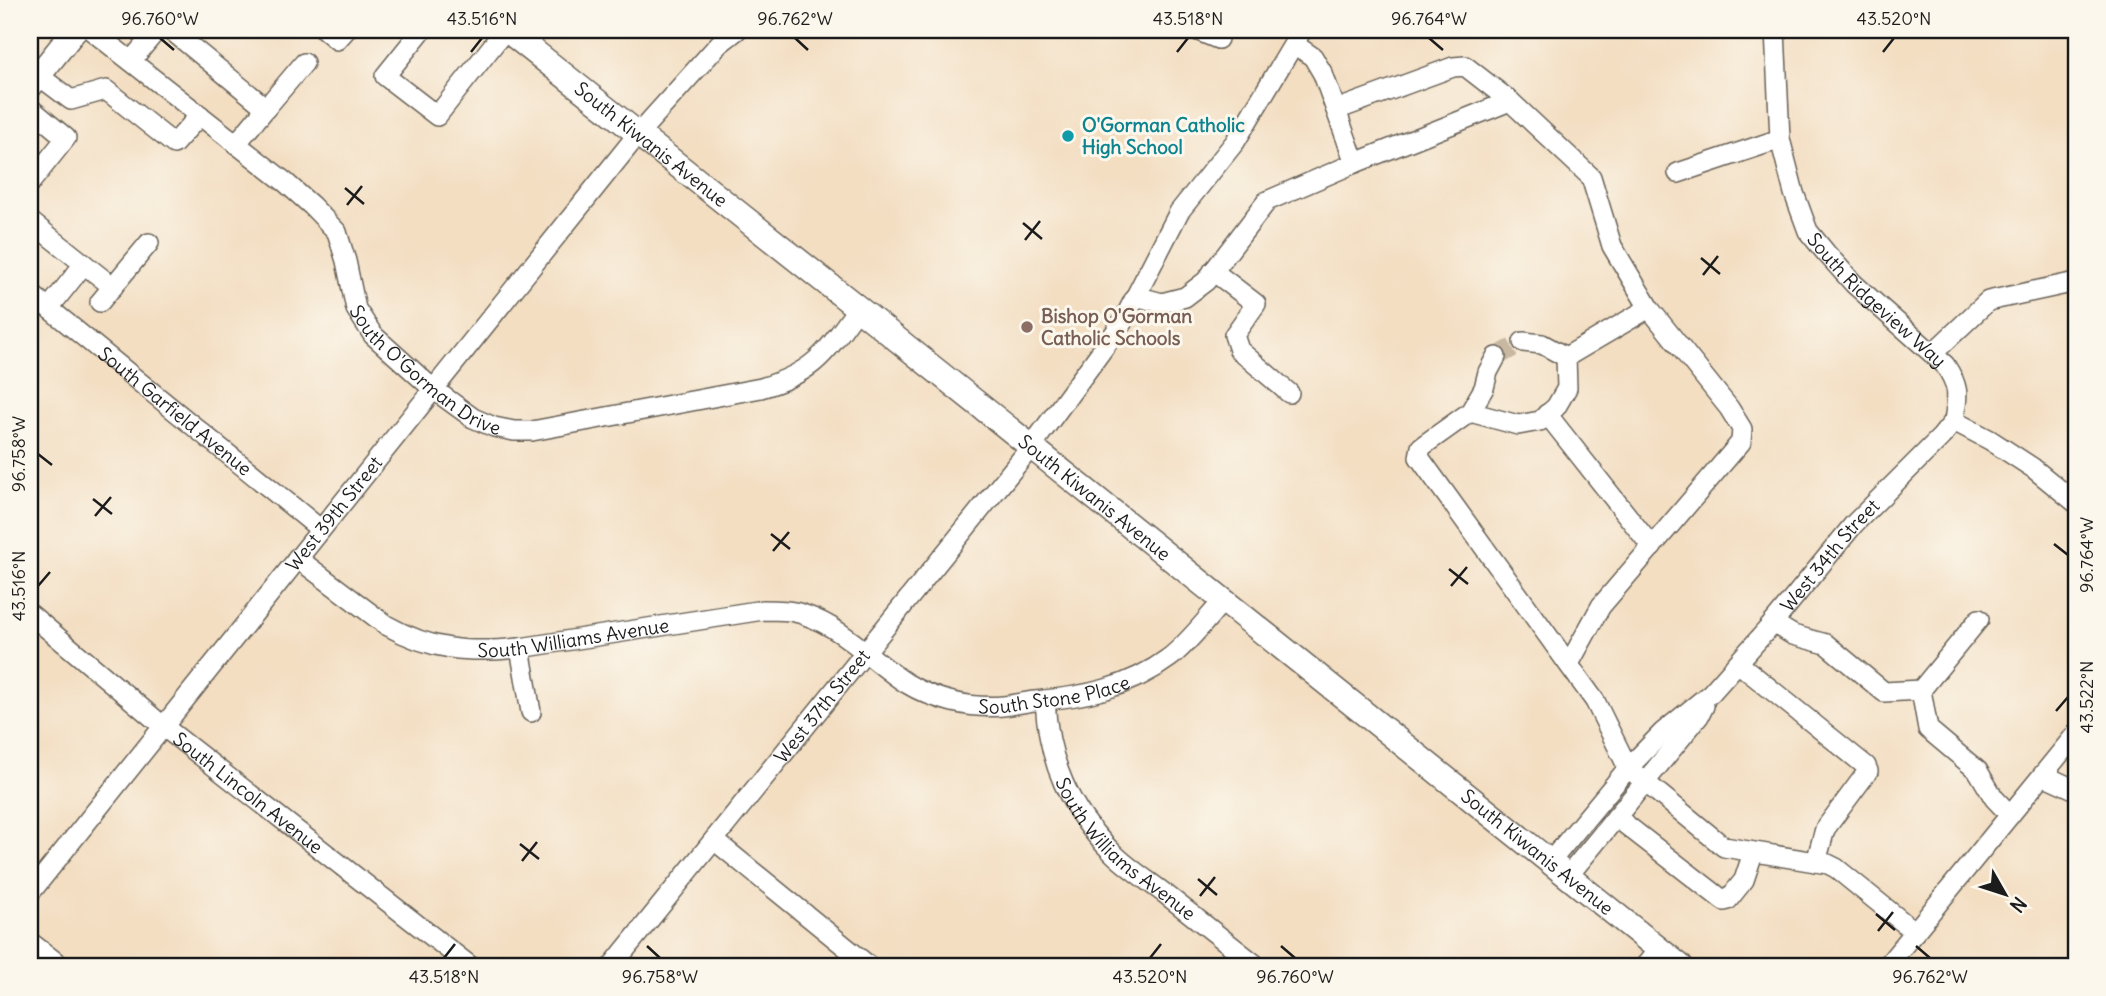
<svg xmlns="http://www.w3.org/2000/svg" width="2106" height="996" viewBox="0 0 2106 996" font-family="Delius,sans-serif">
<rect width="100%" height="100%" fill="#fbf7ec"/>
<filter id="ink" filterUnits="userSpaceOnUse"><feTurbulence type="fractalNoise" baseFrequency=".0143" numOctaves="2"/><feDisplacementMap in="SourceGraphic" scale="14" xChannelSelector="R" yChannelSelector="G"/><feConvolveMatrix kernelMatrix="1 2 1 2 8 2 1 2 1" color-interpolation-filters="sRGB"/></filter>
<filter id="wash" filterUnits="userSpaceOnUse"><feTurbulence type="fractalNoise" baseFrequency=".00686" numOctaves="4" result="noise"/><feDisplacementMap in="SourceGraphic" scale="28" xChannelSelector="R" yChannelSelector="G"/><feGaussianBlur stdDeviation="1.57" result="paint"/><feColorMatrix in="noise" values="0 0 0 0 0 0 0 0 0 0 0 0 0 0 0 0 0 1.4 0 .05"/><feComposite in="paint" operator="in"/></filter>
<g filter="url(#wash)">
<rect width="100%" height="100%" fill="#f3dec2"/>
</g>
<g filter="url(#ink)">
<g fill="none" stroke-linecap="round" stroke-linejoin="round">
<!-- minor-tunnel -->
<polyline stroke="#c8b7a1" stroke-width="19" stroke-dasharray="19 10" stroke-linecap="butt" points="1496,357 1523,342"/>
<!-- minor casing -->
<g stroke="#676056" stroke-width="22">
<g id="minor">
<path id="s1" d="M91 30 285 182 312 206 337 232 346 261 356 309 373 335 433 389 473 418 494 427 514 431H532L761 388C816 372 826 352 858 308"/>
<polyline points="171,30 266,108 236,144"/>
<polyline points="325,30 337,40 346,30"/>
<polyline points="422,30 385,76 437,116 505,30"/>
<polyline points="1196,30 1218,39"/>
<path id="s2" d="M1775 30 1780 139 1794 193 1808 231 1826 253 1854 284 1945 365C1960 388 1958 394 1954 421"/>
<polyline points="131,61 157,30"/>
<polyline points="30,69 71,100 106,90 174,144 200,115"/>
<polyline points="1510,101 1591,177 1612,246 1649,308 1566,357 1567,388 1556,407 1540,421 1518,425 1470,412 1421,447 1419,457 1595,701 1628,768 1724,847 1828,864 1836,868 1915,932"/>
<polyline points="30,108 66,138 30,183"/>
<polyline points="266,108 304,63"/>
<polyline points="1336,110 1453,67 1465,66 1510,101 1355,163"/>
<polyline points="1678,173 1780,139"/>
<polyline points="30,221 84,264 49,308"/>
<polyline points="84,264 113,287"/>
<polyline points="1213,271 1256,304 1234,335 1239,350 1289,393"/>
<path id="s3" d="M30 293 320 529"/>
<polyline points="1136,296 1162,303 1185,297 1206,281 1267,201 1355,163 1323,74 1313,57 1294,44"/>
<polyline points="100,302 149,243"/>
<polyline points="1523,342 1542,344 1566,357"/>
<polyline points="1933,353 1988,301 2076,282"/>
<polyline points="1470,412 1484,388 1488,372 1496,357"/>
<polyline points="1547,414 1652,547"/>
<polyline points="1954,421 1990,440 2033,468 2076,503"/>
<path id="s4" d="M297 558 386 625C432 651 469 653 520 648L763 610C777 610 792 610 805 615 844 628 872 661 906 683 934 700 970 709 1003 706 1014 705 1024 702 1035 701 1083 697 1129 688 1169 658 1188 644 1208 617 1224 600"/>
<path id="s5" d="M30 614 164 727 470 966"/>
<polyline points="1979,619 1921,690 1928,729 1978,771 1994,798 2010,815"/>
<polyline points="1773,623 1793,635 1826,644 1884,692 1921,690"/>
<polyline points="520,648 531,712"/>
<polyline points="1738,663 1866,766 1868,771 1825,829 1816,862"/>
<polyline points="1569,664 1601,606 1741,442 1742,429 1729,408 1649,308"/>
<path id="s6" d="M1045 700C1048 761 1069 810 1113 853 1128 868 1147 880 1164 893 1195 917 1226 942 1257 966"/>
<polyline points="2043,775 2076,790"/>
<polyline points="1616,817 1724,901 1728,900 1744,880 1753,853"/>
<polyline points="714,840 869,966"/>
<path id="s7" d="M1550 862 1628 768 1663 732 1711 693 1773 623 1854 524 1941 437 1954 421"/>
<polyline points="1568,876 1699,716 1704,706"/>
<path id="s8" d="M30 893 638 134 719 44 737 30"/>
<polyline points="30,942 61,966"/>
<path id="s9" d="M612 966 1031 447 1122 323 1179 212 1235 142 1302 30"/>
<polyline points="1645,966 1659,949"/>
<polyline points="1887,966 2076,734"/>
</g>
</g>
<!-- major casing -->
<g stroke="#676056" stroke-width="27">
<g id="major">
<path id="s10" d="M507 30 858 308 1680 966"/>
<polyline points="30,86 75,30"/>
</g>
</g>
<!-- minor -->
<use href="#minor" stroke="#fff" stroke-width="19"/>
<!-- major -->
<use href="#major" stroke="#fff" stroke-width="24"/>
</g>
</g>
<!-- ticks -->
<path fill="none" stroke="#1c1c1c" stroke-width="2.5" d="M160 38 174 50M795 38 808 50M1429 38 1443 50M471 52 482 38M1177 52 1188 38M1883 52 1894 38M345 188 364 204M347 205 362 186M1023 223 1042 239M1025 240 1040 221M1701 258 1720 274M1703 275 1718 256M38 454 52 465M93 499 112 514M95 516 111 497M771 534 790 549M2054 544 2068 555M773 551 789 532M1449 569 1468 584M38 586 50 572M1451 586 1467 567M2056 711 2068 697M520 844 539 859M522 861 537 842M1198 879 1217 895M1200 896 1215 877M1876 914 1895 930M1878 931 1893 912M647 946 660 958M1281 946 1295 958M1916 946 1930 958M444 958 455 944M1150 958 1161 944"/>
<!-- markers -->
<circle fill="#0f9aa8" stroke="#fbf7ec" stroke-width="2.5" cx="1068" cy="136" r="7"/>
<circle fill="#8d6e63" stroke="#fbf7ec" stroke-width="2.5" cx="1027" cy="327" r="7"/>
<g text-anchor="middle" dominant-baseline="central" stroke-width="6" stroke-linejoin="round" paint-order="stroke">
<!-- culture labels -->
<g font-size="19" font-weight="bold" fill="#0d838f" stroke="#fbf7ec" text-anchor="start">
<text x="1082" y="125">O'Gorman Catholic<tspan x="1082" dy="22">High School</tspan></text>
</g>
<!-- street labels -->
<g font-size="19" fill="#1c1c1c" stroke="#fbf7ec">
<text stroke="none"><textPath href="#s10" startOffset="184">South Kiwanis Avenue</textPath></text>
<text stroke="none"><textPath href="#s2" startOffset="303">South Ridgeview Way</textPath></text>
<text stroke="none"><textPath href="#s1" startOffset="492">South O'Gorman Drive</textPath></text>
<text stroke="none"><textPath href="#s3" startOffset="187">South Garfield Avenue</textPath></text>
<text stroke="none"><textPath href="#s10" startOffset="751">South Kiwanis Avenue</textPath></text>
<text stroke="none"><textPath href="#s8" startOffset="486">West 39th Street</textPath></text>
<text stroke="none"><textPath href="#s7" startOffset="416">West 34th Street</textPath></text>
<text stroke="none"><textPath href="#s4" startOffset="304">South Williams Avenue</textPath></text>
<text stroke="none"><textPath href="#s4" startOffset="814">South Stone Place</textPath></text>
<text stroke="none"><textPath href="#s9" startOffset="334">West 37th Street</textPath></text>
<text stroke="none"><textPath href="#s5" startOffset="282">South Lincoln Avenue</textPath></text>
<text stroke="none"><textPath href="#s6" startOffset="177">South Williams Avenue</textPath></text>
<text stroke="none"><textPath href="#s10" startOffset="1318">South Kiwanis Avenue</textPath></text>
</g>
<!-- education labels -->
<g font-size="19" font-weight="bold" fill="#785e54" stroke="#fbf7ec" text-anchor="start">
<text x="1041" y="316">Bishop O'Gorman<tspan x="1041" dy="22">Catholic Schools</tspan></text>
</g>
</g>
<!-- margin -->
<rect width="2106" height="996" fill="none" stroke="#fbf7ec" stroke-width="77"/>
<!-- north arrow -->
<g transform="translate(2005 894) rotate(129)" stroke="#fbf7ec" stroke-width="5" paint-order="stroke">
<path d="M0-5L12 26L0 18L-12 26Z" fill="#1c1c1c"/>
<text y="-10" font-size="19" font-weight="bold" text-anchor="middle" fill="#1c1c1c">N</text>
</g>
<rect x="38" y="38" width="2030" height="920" fill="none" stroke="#1c1c1c" stroke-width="2.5"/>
<g font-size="18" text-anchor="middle" fill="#1c1c1c">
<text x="160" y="25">96.760°W</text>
<text x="482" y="25">43.516°N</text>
<text x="795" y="25">96.762°W</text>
<text x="1188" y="25">43.518°N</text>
<text x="1429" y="25">96.764°W</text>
<text x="1894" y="25">43.520°N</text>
<text transform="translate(19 454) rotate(-90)" y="6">96.758°W</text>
<text transform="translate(2087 555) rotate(-90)" y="6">96.764°W</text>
<text transform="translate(19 586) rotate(-90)" y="6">43.516°N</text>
<text transform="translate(2087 697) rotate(-90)" y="6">43.522°N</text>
<text x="444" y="983">43.518°N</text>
<text x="660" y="983">96.758°W</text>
<text x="1150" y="983">43.520°N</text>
<text x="1295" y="983">96.760°W</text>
<text x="1930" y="983">96.762°W</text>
</g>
</svg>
